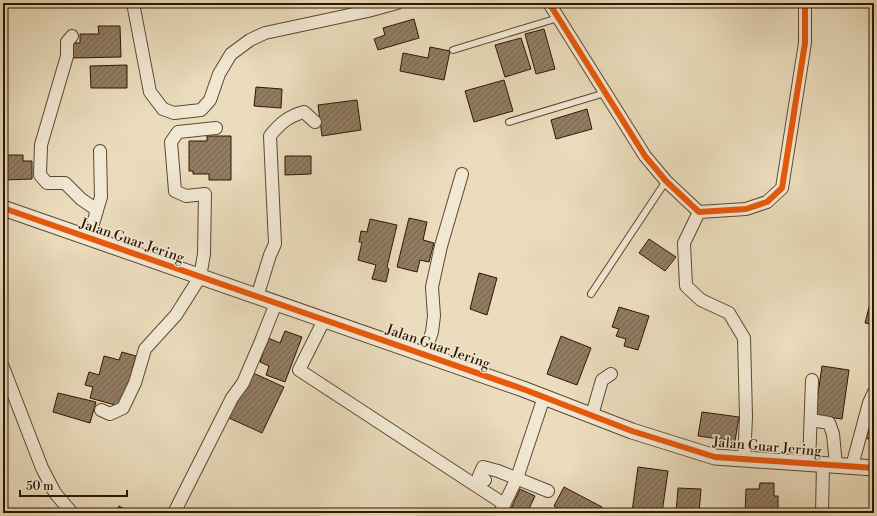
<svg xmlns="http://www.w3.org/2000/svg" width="877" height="516" viewBox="0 0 877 516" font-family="'Libre Bodoni',serif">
<defs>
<pattern id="building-hatch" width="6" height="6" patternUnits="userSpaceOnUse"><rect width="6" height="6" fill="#917c63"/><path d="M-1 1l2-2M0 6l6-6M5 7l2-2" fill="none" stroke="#77644f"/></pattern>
</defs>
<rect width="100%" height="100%" fill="#eadcbc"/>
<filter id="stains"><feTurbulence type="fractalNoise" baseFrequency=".005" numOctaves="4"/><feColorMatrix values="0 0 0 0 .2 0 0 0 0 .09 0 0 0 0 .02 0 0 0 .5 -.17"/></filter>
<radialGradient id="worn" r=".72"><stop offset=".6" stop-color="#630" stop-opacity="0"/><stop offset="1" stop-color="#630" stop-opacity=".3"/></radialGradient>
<!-- building -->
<g fill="url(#building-hatch)" stroke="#301502">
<polygon points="414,19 419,38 378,50 374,39 385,35 383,28"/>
<polygon points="98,26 120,26 121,57 70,58 70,43 80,43 80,34 99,34"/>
<polygon points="544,29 555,69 536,74 525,34"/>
<polygon points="521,38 531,69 505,77 495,45"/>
<polygon points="430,47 450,51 444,80 400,71 403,53 428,58"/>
<polygon points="127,65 127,88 91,88 90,66"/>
<polygon points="504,80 513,111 474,122 465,91"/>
<polygon points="256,87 282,89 281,108 254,106"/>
<polygon points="357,100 361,130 322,136 318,105"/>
<polygon points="587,109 592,129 556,139 551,120"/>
<polygon points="207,136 231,136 231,180 209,180 209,174 193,174 193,171 189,171 189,141 207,141"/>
<polygon points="3,149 5,149 5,155 23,155 23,161 32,161 32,179 3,180"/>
<polygon points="285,156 311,156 311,174 285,175"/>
<polygon points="409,218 427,222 423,240 434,243 429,262 420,260 417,272 397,267"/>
<polygon points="370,219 397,225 387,267 389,269 386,282 372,279 376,265 358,260 362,242 359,242 361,231 367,232"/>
<polygon points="649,239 676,257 665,271 639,253"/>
<polygon points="479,273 497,278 487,315 470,309"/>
<polygon points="873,292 874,292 874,325 865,323"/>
<polygon points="619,307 649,316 638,350 624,346 626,339 616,336 619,329 612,327"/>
<polygon points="285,331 302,337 285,382 266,375 269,366 260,362 268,338 280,343"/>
<polygon points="561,336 591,348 577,385 547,374"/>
<polygon points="122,352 136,356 122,407 90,398 93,387 85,385 89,372 99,375 104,356 119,360"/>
<polygon points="822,366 849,370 842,419 815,415"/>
<polygon points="251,372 284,387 262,433 229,418"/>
<polygon points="58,393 96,402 90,423 53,412"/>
<polygon points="869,409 874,410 874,440 864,438"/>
<polygon points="702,412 739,417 735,441 698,436"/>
<polygon points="638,467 668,471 662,513 632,512"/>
<polygon points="760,483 774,483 774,496 778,496 778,513 745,513 746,489 759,489"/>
<polygon points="564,487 602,507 598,513 566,513 554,506"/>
<polygon points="678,488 701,489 699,513 676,513"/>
<polygon points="520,489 535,496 527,513 509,513"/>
<polygon points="119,506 132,513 116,513"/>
</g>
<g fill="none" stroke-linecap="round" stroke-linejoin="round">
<!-- service casing -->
<g stroke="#5e4730" stroke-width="8">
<g id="service">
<polyline points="453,50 558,18"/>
<polyline points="509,122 605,93"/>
<polyline points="591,294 666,181"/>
</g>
</g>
<!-- minor casing -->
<g stroke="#5e4730" stroke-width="14">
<g id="minor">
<polyline points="133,3 150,92 163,109 174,113 201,110 210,100 219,74 231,54 250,40 265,33 368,11 397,3"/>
<polyline points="549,3 645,156 666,181 699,212 746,209 767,202 782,188 805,43 805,3"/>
<polyline points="72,36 67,42 67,56 41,145 40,175 47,183 65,183 81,199 97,210 89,238"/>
<polyline points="97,210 101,197 100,151"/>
<polyline points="699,212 684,243 686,286 701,300 729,313 744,338 746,417 744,459"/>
<path d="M257 297 270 255 275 244 270 136C280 123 289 116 304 112L315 122"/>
<polyline points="324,320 299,370 504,504"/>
<polyline points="424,355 432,332 434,316 432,287 441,246 462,174"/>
<polyline points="3,367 42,468 55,493 72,513"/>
<polyline points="101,410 110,414 123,408 135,383 145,349 176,315 200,277 204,254 205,194 186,196 175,191 171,142 178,132 216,128"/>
<polyline points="592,415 602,380 611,374"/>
<polyline points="811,420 829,423 833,434 836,465"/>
<polyline points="809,464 812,380"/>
<polyline points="852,466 869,403 874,392"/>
<polyline points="485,480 479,476 483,467 498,471 548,491"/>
<polyline points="174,513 232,398 243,383 261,341 276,303"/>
<polyline points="500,513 517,478 544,397"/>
<polyline points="822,513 823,464"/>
</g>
</g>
<!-- tertiary casing -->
<g stroke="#5e4730" stroke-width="17">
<polyline id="tertiary" points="3,208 523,389 632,431 715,457 874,468"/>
</g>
<!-- service -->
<use href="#service" stroke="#f1e8d3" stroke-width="6"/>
<!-- minor -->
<use href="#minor" stroke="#f1e8d3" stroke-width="12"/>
<!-- tertiary -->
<use href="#tertiary" stroke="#f1e8d3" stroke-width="15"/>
<!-- cycleway casing -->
<g stroke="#f1e8d3" stroke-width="8">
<g id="cycleway">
<polyline points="549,3 645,156 666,181 699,212 746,209 767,202 782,188 805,43 805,3"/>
<polyline points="3,208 523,389 632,431 715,457 874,468"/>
</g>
</g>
<!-- cycleway -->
<use href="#cycleway" stroke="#e8590c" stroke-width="6"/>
</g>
<g text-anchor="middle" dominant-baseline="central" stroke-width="3" stroke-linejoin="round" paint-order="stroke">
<!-- street labels -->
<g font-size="14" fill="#301502" stroke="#f1e8d3">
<text transform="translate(132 241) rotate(19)">Jalan Guar Jering</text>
<text transform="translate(438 347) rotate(19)">Jalan Guar Jering</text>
<text transform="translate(767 447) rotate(5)">Jalan Guar Jering</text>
</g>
</g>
<!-- margin -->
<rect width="877" height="516" fill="none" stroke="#eadcbc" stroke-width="16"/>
<rect x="4" y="4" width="869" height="508" fill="none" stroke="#301502" stroke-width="2"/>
<rect x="8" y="8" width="861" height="500" fill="none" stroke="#301502"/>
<!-- scale -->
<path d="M20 490v6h107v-6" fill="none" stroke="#301502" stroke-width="2"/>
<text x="26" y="490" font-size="12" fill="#301502" stroke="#f1e8d3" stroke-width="3" paint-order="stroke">50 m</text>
<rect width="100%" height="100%" filter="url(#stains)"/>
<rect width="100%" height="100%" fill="url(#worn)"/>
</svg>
